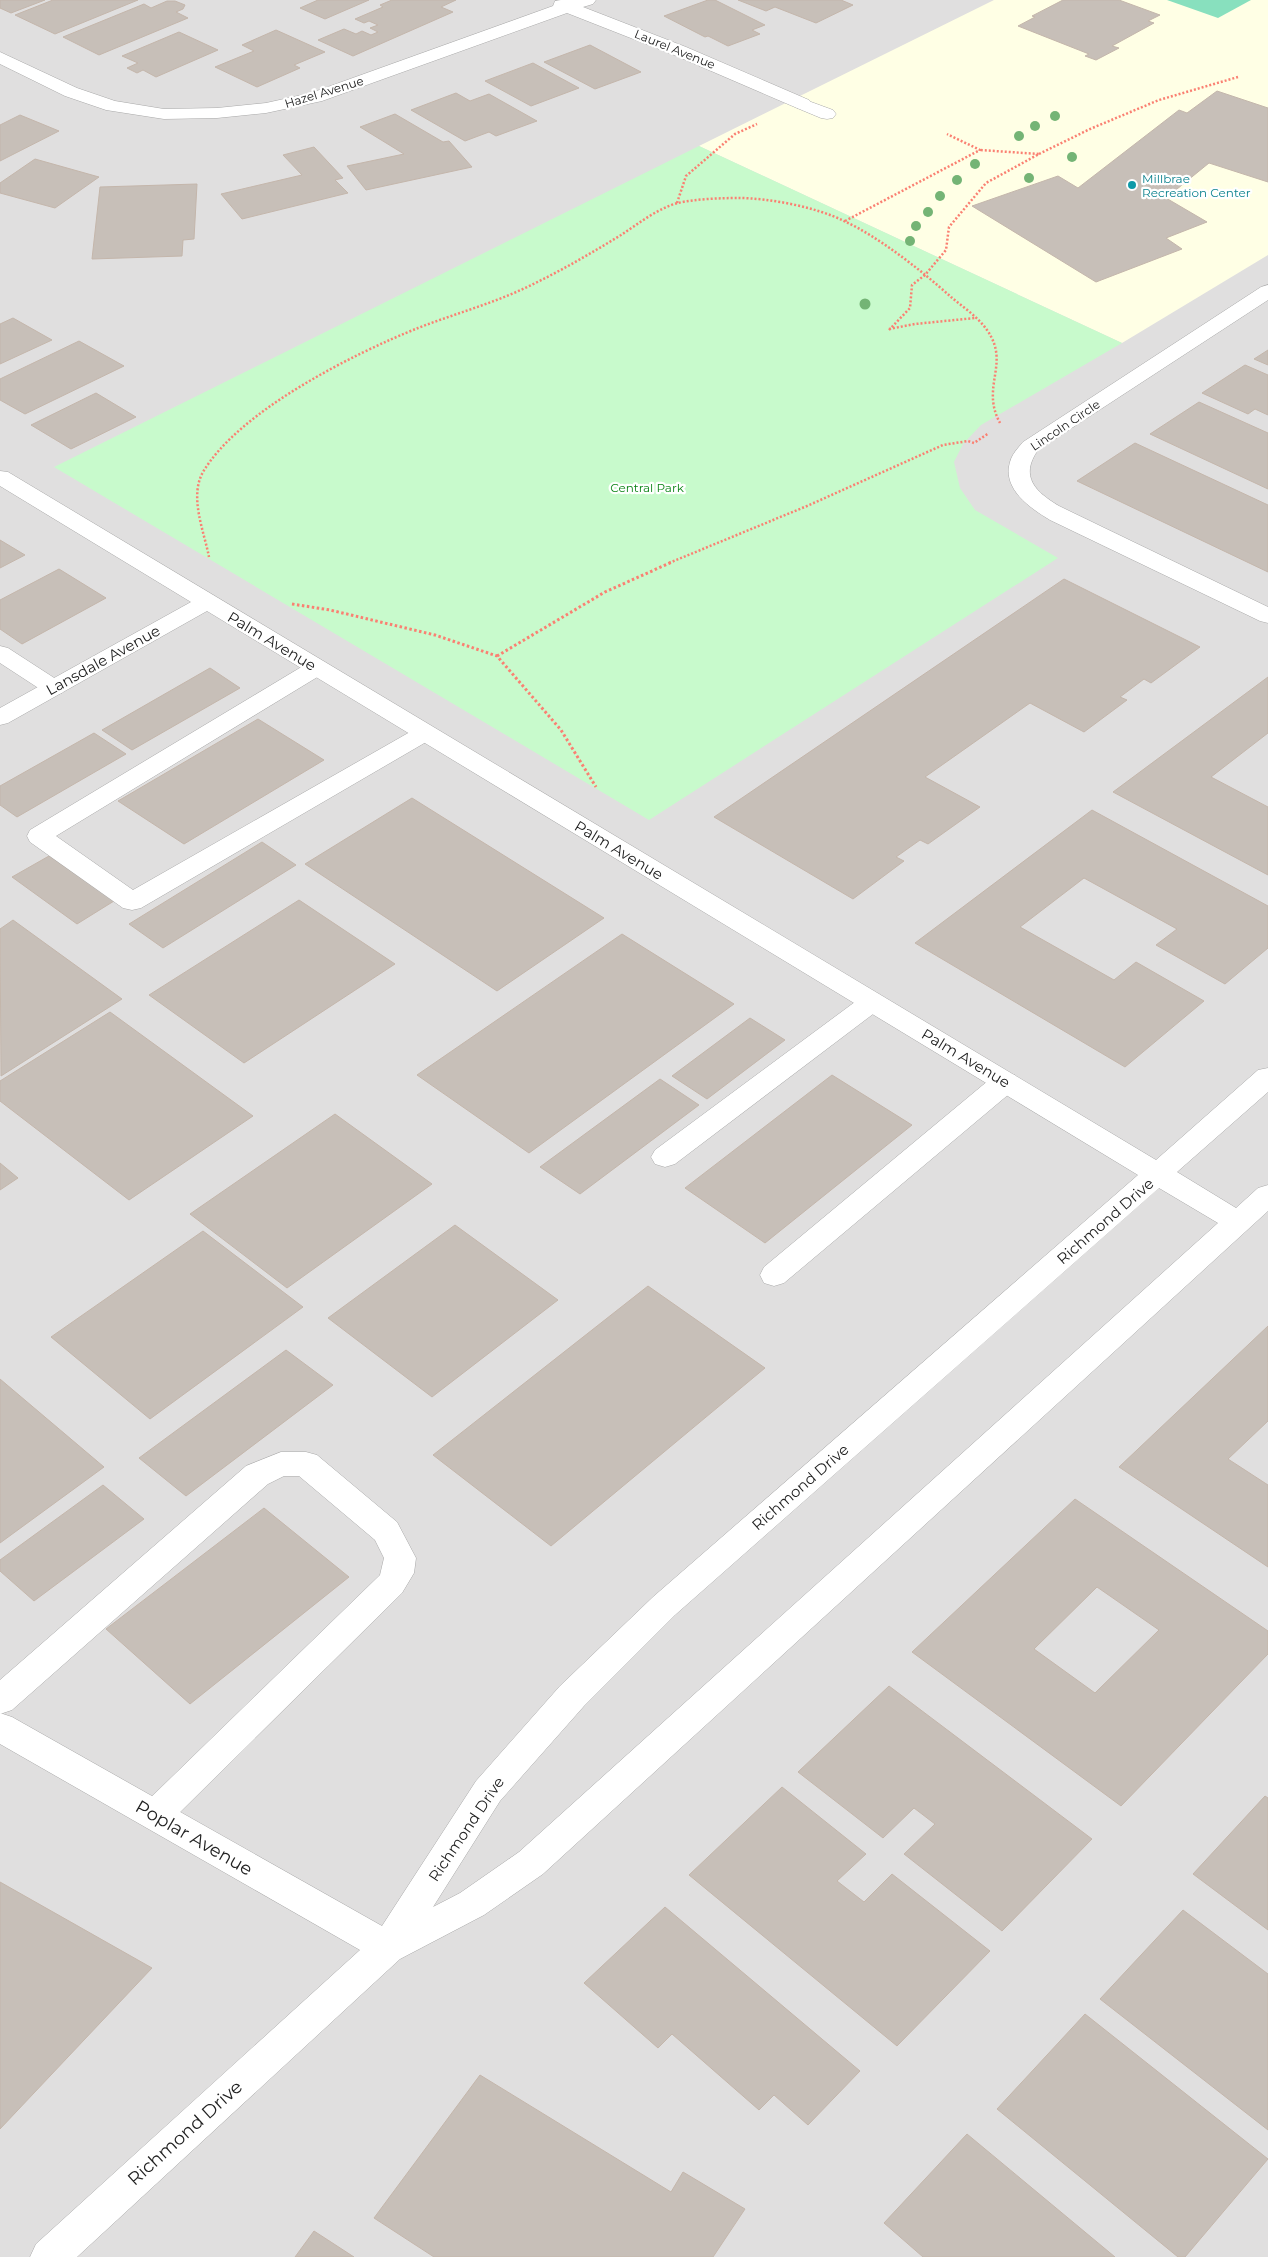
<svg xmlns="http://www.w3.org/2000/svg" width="1268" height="2257" viewBox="0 0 1268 2257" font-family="Montserrat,sans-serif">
<rect width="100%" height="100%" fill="#f2efe9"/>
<!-- residential -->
<rect fill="#e0dfdf" x="0" y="0" width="1268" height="2257"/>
<!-- education -->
<polygon fill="#ffffe5" points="994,0 1268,0 1268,255 1122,343 699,146"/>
<!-- park -->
<polygon fill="#c8facc" points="699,146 1122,343 981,425 963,444 954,462 960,488 975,510 1058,558 649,820 54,467"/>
<!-- pitch -->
<polygon fill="#88e0be" points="1167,0 1251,0 1218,18"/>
<!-- building -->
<g fill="#c7bfb8" stroke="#c4b6ab" fill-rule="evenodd">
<polygon points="0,0 45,0 11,13 0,8"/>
<polygon points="53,0 138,0 55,34 15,15"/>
<polygon points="318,0 369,0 325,19 300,8"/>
<polygon points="392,0 456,0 441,7 453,12 353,56 318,40 344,29 356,34 362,31 371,35 378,32 370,28 378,25 369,21 364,23 355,19 383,7 380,5"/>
<polygon points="708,0 715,0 765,25 752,30 760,34 728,46 708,36 705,37 664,16"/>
<polygon points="738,0 841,0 853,5 816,23 775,7 766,11"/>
<polygon points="1063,0 1119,0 1160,15 1148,21 1154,23 1112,46 1119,48 1096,60 1085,56 1089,54 1018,26 1035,17 1032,16"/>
<polygon points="167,1 175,1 185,5 183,9 176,12 188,18 99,55 63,37 144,4 151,8"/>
<polygon points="276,30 325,52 294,65 300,68 257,87 215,67 254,51 242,45"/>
<polygon points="179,32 218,50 156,77 143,70 137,73 127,68 138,63 122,56"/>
<polygon points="590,45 641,72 595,89 544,62"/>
<polygon points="533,63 579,88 531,106 485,81"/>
<polygon points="1217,91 1268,108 1268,182 1209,163 1166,198 1207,222 1166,238 1182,249 1096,282 972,206 1058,176 1078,188 1179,110 1187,113"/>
<polygon points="456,93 470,101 489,94 537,121 496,136 489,132 465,141 411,110"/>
<polygon points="395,114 443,142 449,141 472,167 366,190 347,166 404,154 360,127"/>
<polygon points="20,115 59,131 0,161 0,125"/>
<polygon points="314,147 343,178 335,180 348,193 242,219 221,194 302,175 283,155"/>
<polygon points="35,159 99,177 55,208 0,193 0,183"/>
<polygon points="197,184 194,239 183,240 182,256 92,259 100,187"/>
<polygon points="13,318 52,340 0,364 0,324"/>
<polygon points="79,341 124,366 25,414 0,400 0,379"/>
<polygon points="1268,350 1268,365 1254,359"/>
<polygon points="1245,365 1268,375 1268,415 1255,409 1248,414 1202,393"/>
<polygon points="96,393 136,417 71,449 31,425"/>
<polygon points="1199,402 1268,433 1268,489 1150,434"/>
<polygon points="1135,443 1268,505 1268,572 1077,481"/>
<polygon points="0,540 25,555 0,568"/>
<polygon points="59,569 106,598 22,644 0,629 0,600"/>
<polygon points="1064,579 1200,647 1151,683 1144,679 1120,697 1127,700 1084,732 1030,703 925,777 980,807 928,844 920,840 896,857 904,861 853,899 714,817"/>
<polygon points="210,668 240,688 132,750 102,730"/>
<polygon points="1268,677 1268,733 1211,777 1268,807 1268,875 1113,792"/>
<polygon points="258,719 324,760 184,844 118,801"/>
<polygon points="94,733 126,754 17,817 0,805 0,786"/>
<polygon points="412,798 604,918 497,991 305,864"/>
<polygon points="1092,810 1268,906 1268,948 1225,984 1156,945 1177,929 1084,878 1020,927 1114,980 1136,962 1204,1001 1125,1067 915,943"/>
<polygon points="262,842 296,865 163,948 129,924"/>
<polygon points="49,856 114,901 77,924 12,877"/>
<polygon points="299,900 395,964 244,1063 149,995"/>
<polygon points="13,920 122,999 1,1076 0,929"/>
<polygon points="622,934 734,1004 529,1153 417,1075"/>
<polygon points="110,1012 253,1116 129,1200 0,1101 0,1081"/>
<polygon points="750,1018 785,1040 707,1099 672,1076"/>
<polygon points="832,1075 912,1125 765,1243 685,1188"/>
<polygon points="660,1079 699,1105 580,1194 540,1167"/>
<polygon points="335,1114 432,1184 287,1288 190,1214"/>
<polygon points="0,1163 18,1178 0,1190"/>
<polygon points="455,1225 558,1300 432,1397 328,1318"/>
<polygon points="203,1231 303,1307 150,1419 51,1337"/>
<polygon points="648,1286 765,1368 551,1546 433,1455"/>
<polygon points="1268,1326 1268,1421 1228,1459 1268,1485 1268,1567 1119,1467"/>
<polygon points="286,1350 333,1385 186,1496 139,1458"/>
<polygon points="0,1379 104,1467 0,1543"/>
<polygon points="103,1485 144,1519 34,1601 0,1571 0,1560"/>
<path d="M1075 1499 1268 1631V1654L1121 1806 912 1652ZM1097 1587 1159 1630 1095 1693 1034 1649Z"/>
<polygon points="264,1508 349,1577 190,1704 106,1629"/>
<polygon points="889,1686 1092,1839 1002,1931 904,1854 935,1824 914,1808 883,1838 798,1772"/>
<polygon points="782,1787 866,1854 837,1881 864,1902 892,1874 990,1951 897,2046 689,1875"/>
<polygon points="1265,1796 1268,1798 1268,1930 1193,1874"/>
<polygon points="0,1882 152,1968 0,2129"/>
<polygon points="665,1907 860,2071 808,2125 774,2095 759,2110 672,2034 658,2048 584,1983"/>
<polygon points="1183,1910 1268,1974 1268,2130 1100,1999"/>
<polygon points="1085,2014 1268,2159 1185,2257 1178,2257 997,2109"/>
<polygon points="480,2075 671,2192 683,2172 745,2209 713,2257 434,2257 374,2218"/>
<polygon points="967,2134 1115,2257 923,2257 884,2223"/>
<polygon points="314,2231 354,2257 295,2257"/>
</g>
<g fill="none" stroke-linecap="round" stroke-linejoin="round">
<!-- lane casing -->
<g stroke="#a9a9a9" stroke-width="1">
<g id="lane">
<polygon points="803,99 833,110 836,114 833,118 827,119 821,118 797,108 794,104 797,100"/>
<polygon points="0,646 8,648 62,683 66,688 62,693 54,695 46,693 0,663"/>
<polygon points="316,661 324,663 328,668 324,673 56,836 133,890 417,728 425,726 433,728 437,733 433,738 141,908 132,910 123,908 30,842 27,836 30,830 308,663"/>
<polygon points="872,993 881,996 885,1002 881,1008 675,1164 665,1167 655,1164 651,1157 655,1150 863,996"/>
<polygon points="1005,1073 1015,1075 1019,1082 1015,1089 784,1283 774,1286 764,1283 760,1275 764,1267 995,1075"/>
<polygon points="281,1452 306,1452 317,1455 397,1522 416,1558 414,1573 402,1593 167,1825 155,1830 143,1825 138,1815 143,1805 380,1575 384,1558 375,1540 299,1476 284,1476 268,1484 12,1710 0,1714 0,1680 246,1466"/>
</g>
</g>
<!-- street casing -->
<g stroke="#a9a9a9" stroke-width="1">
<g id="street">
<polygon points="561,0 596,0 593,4 583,7 686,47 809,100 812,104 809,108 803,109 797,108 674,55 567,13 322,101 266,113 217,118 164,119 106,110 65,96 0,64 0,52 77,88 115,101 164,109 217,108 266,103 311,93 553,6 555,1"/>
<path d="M1268 285V300L1038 450C1019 477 1036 492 1059 506L1268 607V623L1260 621 1050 520C1030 508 1002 489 1010 462 1012 454 1018 448 1023 442L1261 287Z"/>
<path d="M0 471 8 472 1156 1160 1258 1070 1268 1068V1092L1177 1172 1236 1208 1258 1188 1268 1185V1211L543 1874 484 1915 400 1959 77 2257H30L36 2244 360 1950 0 1744V1713L12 1717 382 1926 476 1781 560 1686 653 1597 1138 1175 207 611 8 723 0 725V708L191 602 0 486ZM1159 1188 1218 1223 519 1852 460 1893 433 1907 500 1801 584 1706 675 1615Z"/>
</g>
</g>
<!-- path-far1 -->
<g stroke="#fa8072" stroke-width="2.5" stroke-dasharray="2 2" stroke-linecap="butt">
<polyline points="1039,154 1090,129 1159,100 1238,77"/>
<polyline points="677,203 686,176 735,134 757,124"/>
<polyline points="845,221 980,150 947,134"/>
<polyline points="889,329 915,324 975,318"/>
<polyline points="889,330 910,308 912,285 925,275 946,250 949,227 986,183 1039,154 980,150"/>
<path d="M209 557C204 531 189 497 203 472 239 411 353 354 418 328 454 314 491 304 525 288 559 272 590 254 621 235 638 224 658 208 678 203 694 199 721 198 738 198 769 198 816 207 844 221 879 237 922 271 951 297 963 307 978 317 987 330 1011 364 980 386 1000 423"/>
<polyline points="669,563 807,506 943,445 968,441 974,443 989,433"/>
</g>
<!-- path -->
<g stroke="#fa8072" stroke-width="3" stroke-dasharray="2.5 2.5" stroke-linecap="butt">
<polyline points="292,604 330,610 435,635 497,656 561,730 596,787"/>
<polyline points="497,656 605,592 672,562"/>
</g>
<!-- lane -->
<use href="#lane" fill="#fff" fill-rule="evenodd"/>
<!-- street -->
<use href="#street" fill="#fff" fill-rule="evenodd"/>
</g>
<!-- trees -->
<g fill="#74b475">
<circle cx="1055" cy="116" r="5"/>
<circle cx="1035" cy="126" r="5"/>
<circle cx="1019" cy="136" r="5"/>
<circle cx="1072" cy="157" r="5"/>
<circle cx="975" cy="164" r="5"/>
<circle cx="1029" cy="178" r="5"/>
<circle cx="957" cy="180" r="5"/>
<circle cx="940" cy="196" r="5"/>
<circle cx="928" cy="212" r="5"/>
<circle cx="916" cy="226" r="5"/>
<circle cx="910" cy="241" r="5"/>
<circle cx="865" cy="304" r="5.5"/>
</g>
<!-- markers -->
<circle fill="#0f9aa8" stroke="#fff" stroke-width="2" cx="1132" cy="185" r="5"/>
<g text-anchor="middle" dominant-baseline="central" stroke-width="4.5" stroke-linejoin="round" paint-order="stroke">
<!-- far-street labels -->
<g font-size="12" fill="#222" stroke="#fff">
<text transform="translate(675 49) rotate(22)">Laurel Avenue</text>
<text transform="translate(324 92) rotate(-17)">Hazel Avenue</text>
<text transform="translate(1065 425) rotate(-34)">Lincoln Circle</text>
</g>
<!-- far-culture labels -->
<g font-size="12" fill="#0d838f" stroke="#fff" text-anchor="start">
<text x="1142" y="178">Millbrae<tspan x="1142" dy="14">Recreation Center</tspan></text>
</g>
<!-- far-park labels -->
<g font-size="12" fill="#0c8416" stroke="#fff">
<text x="647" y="487">Central Park</text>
</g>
<!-- street labels -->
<g font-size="15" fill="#222" stroke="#fff">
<text transform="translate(272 641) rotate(31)">Palm Avenue</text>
<text transform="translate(103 660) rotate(-29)">Lansdale Avenue</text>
<text transform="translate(619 850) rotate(31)">Palm Avenue</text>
<text transform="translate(966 1058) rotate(31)">Palm Avenue</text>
<text transform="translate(1105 1221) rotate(-41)">Richmond Drive</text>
<text transform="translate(800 1487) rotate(-41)">Richmond Drive</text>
<text transform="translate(466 1829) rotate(-56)">Richmond Drive</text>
</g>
<!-- near-street labels -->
<g font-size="18" fill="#222" stroke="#fff">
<text transform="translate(194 1838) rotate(30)">Poplar Avenue</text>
<text transform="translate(185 2133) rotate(-42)">Richmond Drive</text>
</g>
</g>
</svg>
